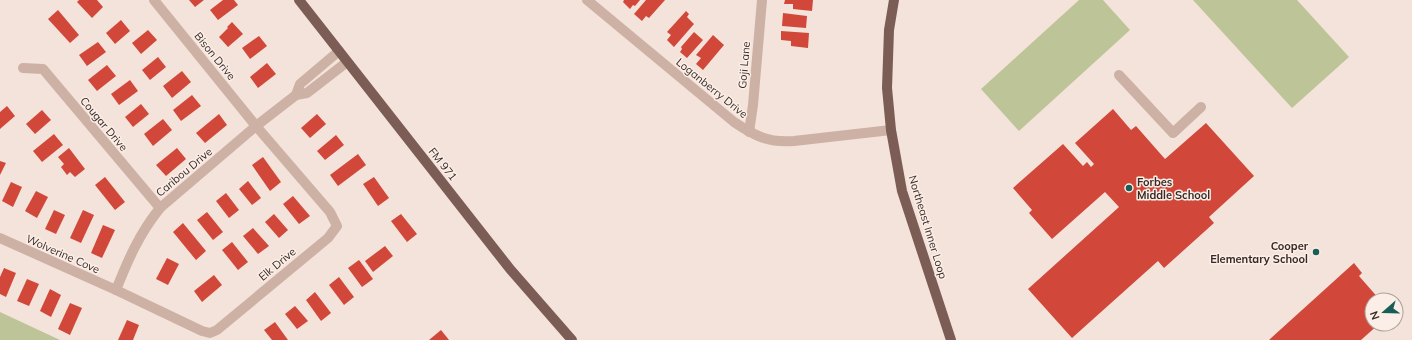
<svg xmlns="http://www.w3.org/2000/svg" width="1412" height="340" viewBox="0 0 1412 340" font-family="Mulish,sans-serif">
<rect width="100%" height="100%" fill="#f4e3da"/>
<!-- green -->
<g fill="#bcc498">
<polygon points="1079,0 1103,0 1130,30 1019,131 981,89"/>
<polygon points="1193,0 1297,0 1349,57 1292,108"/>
<polygon points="0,312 60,340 0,340"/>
</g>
<!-- building -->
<g fill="#d1483a">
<polygon points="79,0 97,0 103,7 92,18 77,2"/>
<polygon points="189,0 204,0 195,7"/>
<polygon points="223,0 234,0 238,5 218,20 210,10"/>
<polygon points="624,0 640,0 635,6 633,5 630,9 623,2"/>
<polygon points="646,0 665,0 649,18 646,16 642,21 634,14"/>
<polygon points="785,0 813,0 812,11 793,9 793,4 784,4"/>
<polygon points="58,10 79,35 70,43 48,19"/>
<polygon points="686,11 689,14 687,17 694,24 674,47 667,40 671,35 667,32"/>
<polygon points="783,13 807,16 806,28 782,26"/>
<polygon points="121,20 130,31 115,44 106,33"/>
<polygon points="232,22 243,34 228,47 219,37 228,28 227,27"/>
<polygon points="148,30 157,40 141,54 132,43"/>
<polygon points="781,31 809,33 808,48 791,46 791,41 781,40"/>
<polygon points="694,32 703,40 687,58 680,52 682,49 681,47"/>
<polygon points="713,35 724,45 703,70 696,64 701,58 696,55"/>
<polygon points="259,36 267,46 250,59 242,48"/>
<polygon points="98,42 106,52 87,66 79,55"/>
<polygon points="158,57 166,67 150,80 142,70"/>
<polygon points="267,63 276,74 258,88 250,77"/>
<polygon points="107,65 116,76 97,91 88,80"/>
<polygon points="182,71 191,82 172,98 163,86"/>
<polygon points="130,80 138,91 119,105 111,94"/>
<polygon points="192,95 201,106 181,121 173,110"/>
<polygon points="141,104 149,114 133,127 125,117"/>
<polygon points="7,106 15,116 0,129 0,112"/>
<polygon points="1113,109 1131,130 1136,126 1165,159 1206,123 1254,176 1209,217 1214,223 1164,268 1158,261 1072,338 1028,289 1119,207 1105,192 1052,239 1029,213 1032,210 1013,188 1063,144 1083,166 1087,162 1091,167 1094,164 1075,143"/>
<polygon points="42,110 51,120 35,134 26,124"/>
<polygon points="219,114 227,125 205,143 196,133"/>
<polygon points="317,114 326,124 310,138 301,128"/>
<polygon points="163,119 172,130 153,146 144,134"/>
<polygon points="54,134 63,145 42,162 33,151"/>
<polygon points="336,135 344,145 325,160 317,151"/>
<polygon points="69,148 85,169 75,177 70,172 67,175 61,167 64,164 58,157"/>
<polygon points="177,148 186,159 166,176 156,165"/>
<polygon points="358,154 366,165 338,186 330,175"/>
<polygon points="263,157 281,182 270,191 252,165"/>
<polygon points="0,161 6,163 0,175"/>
<polygon points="105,177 125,202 115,210 95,185"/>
<polygon points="374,177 389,198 378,206 363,184"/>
<polygon points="248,181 261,198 252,205 239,189"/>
<polygon points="11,182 22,187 13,207 2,201"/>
<polygon points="36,191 48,197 37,218 25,211"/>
<polygon points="226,193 239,210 229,218 216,201"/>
<polygon points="293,196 310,216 299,224 283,204"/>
<polygon points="54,210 65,215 56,234 45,229"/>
<polygon points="83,210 94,215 81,243 70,238"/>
<polygon points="207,212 223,232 213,240 197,220"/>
<polygon points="274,214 288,230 279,238 265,222"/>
<polygon points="401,214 417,234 407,242 391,221"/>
<polygon points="183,223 206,251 196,260 173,232"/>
<polygon points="103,225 115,230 102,258 91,253"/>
<polygon points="253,228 269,246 258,254 243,236"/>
<polygon points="232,242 248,262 238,270 222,250"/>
<polygon points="385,246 393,256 373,272 365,261"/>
<polygon points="167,258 179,264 168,285 156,279"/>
<polygon points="359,260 373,279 362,287 348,268"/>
<polygon points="1354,263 1362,273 1359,276 1380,300 1384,296 1387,300 1372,300 1372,324 1379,324 1361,340 1269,340"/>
<polygon points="4,268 16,273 6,297 0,294 0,277"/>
<polygon points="214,275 222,285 202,302 194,291"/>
<polygon points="339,277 354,297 344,305 329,285"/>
<polygon points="27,279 39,284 29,306 17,301"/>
<polygon points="50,289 61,295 51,317 40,311"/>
<polygon points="315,292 331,313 321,321 306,300"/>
<polygon points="70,303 82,308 70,335 58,329"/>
<polygon points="295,306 308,321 297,329 285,314"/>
<polygon points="127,320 139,325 133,340 118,340"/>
<polygon points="275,322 288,340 272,340 264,330"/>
<polygon points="441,330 449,340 429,340"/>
</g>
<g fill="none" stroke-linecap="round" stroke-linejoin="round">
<!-- minor -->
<g stroke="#cdb1a4" stroke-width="10">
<path d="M587 0 734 122C755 136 768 143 794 141L891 130"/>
<polyline points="23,68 43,69 160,208"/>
<polyline points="1119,75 1173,133 1201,107"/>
<polyline points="296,95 300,84 339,51"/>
<polyline points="749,132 753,105 762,0"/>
<polyline points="0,238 116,290 202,331 210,333 217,330 328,238 337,226 330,212 256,126 154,0"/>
<path d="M116 290C128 260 139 234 160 208L256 126 296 95 307 93 347 62"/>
</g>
<!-- major -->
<g stroke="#7b5d56" stroke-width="10">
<polyline points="299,0 510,269 572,340"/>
<polyline points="894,0 889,30 887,88 891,130 902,191 951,340"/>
</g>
</g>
<!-- markers -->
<g fill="#185d57" stroke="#fbeee6" stroke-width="1.5">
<circle cx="1129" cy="188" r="4"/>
<circle cx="1316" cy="252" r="4"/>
</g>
<g text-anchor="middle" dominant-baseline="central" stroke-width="3" stroke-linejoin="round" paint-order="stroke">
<!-- street labels -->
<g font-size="11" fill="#382927" stroke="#fbeee6">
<text transform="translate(215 56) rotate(51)">Bison Drive</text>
<text transform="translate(744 65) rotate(-85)">Goji Lane</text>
<text transform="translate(712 88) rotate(39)">Loganberry Drive</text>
<text transform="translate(104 124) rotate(50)">Cougar Drive</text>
<text transform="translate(443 164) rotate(52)">FM 971</text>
<text transform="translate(184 172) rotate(-40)">Caribou Drive</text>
<text transform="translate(928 227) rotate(73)">Northeast Inner Loop</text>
<text transform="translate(63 254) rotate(24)">Wolverine Cove</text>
<text transform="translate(277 264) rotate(-40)">Elk Drive</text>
</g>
<!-- poi labels -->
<g font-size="11" font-weight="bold" fill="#382927" stroke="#fbeee6" text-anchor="start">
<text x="1137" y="182">Forbes<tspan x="1137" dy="13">Middle School</tspan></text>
<text x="1308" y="246" text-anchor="end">Cooper<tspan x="1308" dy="13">Elementary School</tspan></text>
</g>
</g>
<!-- north arrow -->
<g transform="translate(1384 312) rotate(250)"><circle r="19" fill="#fbeee6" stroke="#ad9f9a"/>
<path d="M0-3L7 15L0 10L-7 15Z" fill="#185d57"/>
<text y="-6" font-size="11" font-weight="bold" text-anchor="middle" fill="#382927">N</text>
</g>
</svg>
